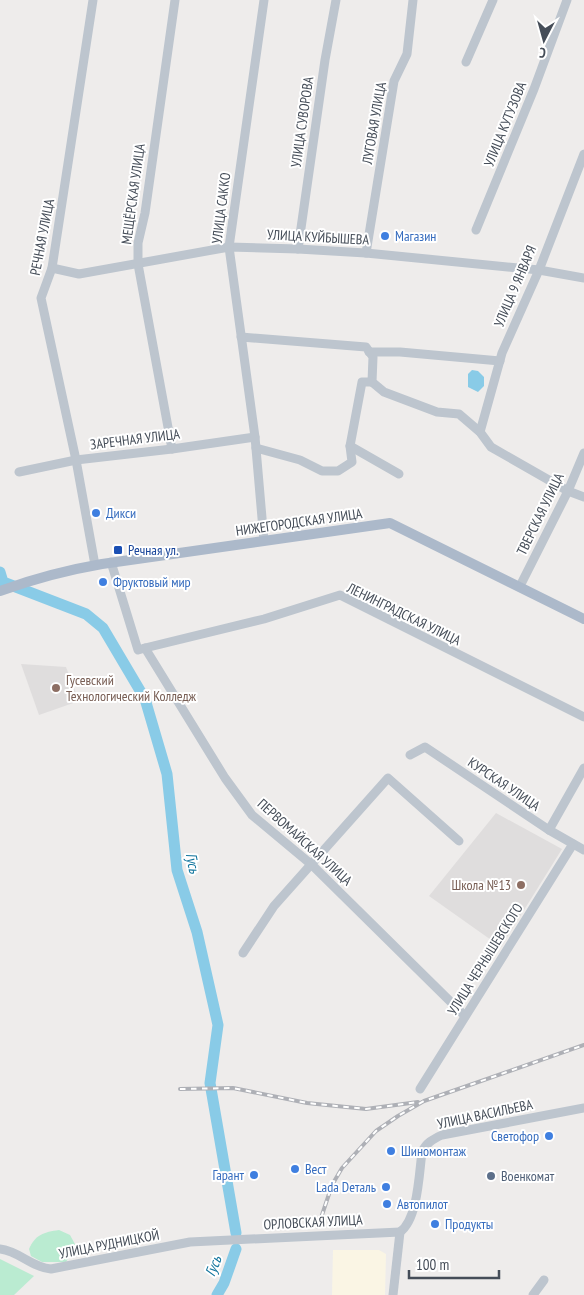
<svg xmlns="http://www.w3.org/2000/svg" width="584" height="1295" viewBox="0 0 584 1295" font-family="'PT Sans Narrow',sans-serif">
<rect width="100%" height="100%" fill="#eeeceb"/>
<!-- commercial -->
<polygon fill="#faf5e4" points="333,1250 379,1250 386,1254 385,1295 332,1295"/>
<!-- education -->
<g fill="#dfdddd">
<polygon points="21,664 66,667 79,701 39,715"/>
<polygon points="496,813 562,849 501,947 429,896"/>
</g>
<!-- green -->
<g fill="#baebd1">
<path d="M59 1230 70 1235 76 1246 66 1262H42L31 1256 29 1249C35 1235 44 1232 59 1230Z"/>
<polygon points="0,1259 34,1276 14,1295 0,1295"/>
</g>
<!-- water -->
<polygon fill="#89cbe7" points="472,370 478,371 484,377 484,386 478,392 468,387 468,374"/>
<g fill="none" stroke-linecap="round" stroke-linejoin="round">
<!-- river -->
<g stroke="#89cbe7" stroke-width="11">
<polyline points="0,572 3,582 86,614 103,628 145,699 167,774 177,870 197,932 218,1025 210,1083 236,1233"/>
<polyline points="217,1295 224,1283 236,1249"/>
</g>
<!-- minor -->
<g stroke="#bdc5ce" stroke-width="9">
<polyline points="93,0 52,268 41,298 76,460 95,565"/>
<polyline points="466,62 493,0"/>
<polyline points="476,230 534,89 567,0"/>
<polyline points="298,249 325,60 336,0"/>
<polyline points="366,253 394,81 407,54 413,0"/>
<polyline points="52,268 79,274 229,247 298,249 366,253 539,270 584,278"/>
<polyline points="241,337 366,347 373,357 372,382 384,392 437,412 459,414 480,432 491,447 568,491 584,497"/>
<polyline points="369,352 400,352 500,361"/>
<polyline points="480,432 502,353 539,270 584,154"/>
<polyline points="350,446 399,474"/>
<polyline points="256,448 300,460 322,471 338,471 352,462 350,446 362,382 372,382"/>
<polyline points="172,449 138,264 138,243 145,213 175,0"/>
<polyline points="19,472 76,460 172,449 255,437"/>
<polyline points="264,541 255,437 229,247 264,0"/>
<polyline points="111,562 138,650 145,648 225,778 252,815 312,865 465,1016"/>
<polyline points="520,586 568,491 584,453"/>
<polyline points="145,648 264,619 340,595 584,717"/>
<polyline points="410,755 425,747 549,830 584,850"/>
<polyline points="549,830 584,768"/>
<polyline points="243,953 274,906 388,778 459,841"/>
<polyline points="420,1089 573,844"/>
<path d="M400 1232C418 1219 419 1174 422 1152 426 1143 433 1139 442 1135L584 1108"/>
<path d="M0 1249C19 1251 31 1267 51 1269L190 1242 400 1232"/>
<polyline points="393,1295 400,1232"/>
<polyline points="533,1295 544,1280"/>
</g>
<!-- major -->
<path stroke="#acb9ca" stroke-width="10" d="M0 591C33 579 67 570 102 564L390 523 584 619"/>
<!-- rail casing -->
<g stroke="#aeb0b6" stroke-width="4">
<g id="rail">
<polyline points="180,1089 233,1088 307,1103 366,1109 418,1102"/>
<polyline points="318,1227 332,1185 342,1168 376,1131 398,1116 424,1101 584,1045"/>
</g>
</g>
<!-- rail -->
<use href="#rail" stroke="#fff" stroke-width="2" stroke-dasharray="5.5" stroke-linecap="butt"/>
</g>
<!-- markers -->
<g fill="#3f7fe0" stroke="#fff" stroke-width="2">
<circle cx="385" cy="236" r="5"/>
<circle cx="96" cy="513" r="5"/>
<circle cx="103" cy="582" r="5"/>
<circle cx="549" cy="1136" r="5"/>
<circle cx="391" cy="1151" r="5"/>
<circle cx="295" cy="1169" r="5"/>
<circle cx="254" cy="1175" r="5"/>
<circle cx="386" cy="1187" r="5"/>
<circle cx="387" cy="1204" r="5"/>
<circle cx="435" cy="1224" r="5"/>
</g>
<rect fill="#1a4fb4" stroke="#fff" stroke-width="2" x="113" y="545" width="10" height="10" rx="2.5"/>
<g fill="#8d6e63" stroke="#fff" stroke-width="2">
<circle cx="56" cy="688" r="5"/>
<circle cx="521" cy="885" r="5"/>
</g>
<circle fill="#5c6f8a" stroke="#fff" stroke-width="2" cx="491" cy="1176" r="5"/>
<g text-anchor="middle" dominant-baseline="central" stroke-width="4" stroke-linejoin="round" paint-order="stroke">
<!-- street labels -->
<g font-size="14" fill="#454d58" stroke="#fff">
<text transform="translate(302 122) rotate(-82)">УЛИЦА СУВОРОВА</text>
<text transform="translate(374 123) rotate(-80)">ЛУГОВАЯ УЛИЦА</text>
<text transform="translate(505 124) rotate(-68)">УЛИЦА КУТУЗОВА</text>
<text transform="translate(133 194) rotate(-82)">МЕЩЁРСКАЯ УЛИЦА</text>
<text transform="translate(221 208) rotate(-83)">УЛИЦА САККО</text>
<text transform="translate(42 237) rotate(-79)">РЕЧНАЯ УЛИЦА</text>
<text transform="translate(318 237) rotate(3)">УЛИЦА КУЙБЫШЕВА</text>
<text transform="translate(515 286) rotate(-67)">УЛИЦА 9 ЯНВАРЯ</text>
<text transform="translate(135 439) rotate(-7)">ЗАРЕЧНАЯ УЛИЦА</text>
<text transform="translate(540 514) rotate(-64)">ТВЕРСКАЯ УЛИЦА</text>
<text transform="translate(299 522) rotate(-8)">НИЖЕГОРОДСКАЯ УЛИЦА</text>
<text transform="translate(404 614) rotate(26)">ЛЕНИНГРАДСКАЯ УЛИЦА</text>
<text transform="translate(504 784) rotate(34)">КУРСКАЯ УЛИЦА</text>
<text transform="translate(305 842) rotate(42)">ПЕРВОМАЙСКАЯ УЛИЦА</text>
<text transform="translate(485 959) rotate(-58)">УЛИЦА ЧЕРНЫШЕВСКОГО</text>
<text transform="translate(485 1114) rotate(-12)">УЛИЦА ВАСИЛЬЕВА</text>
<text transform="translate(313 1222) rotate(-3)">ОРЛОВСКАЯ УЛИЦА</text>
<text transform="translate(109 1244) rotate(-11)">УЛИЦА РУДНИЦКОЙ</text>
</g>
<!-- shop labels -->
<g font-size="14" fill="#366cbe" stroke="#fff" text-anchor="start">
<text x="395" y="236">Магазин</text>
<text x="106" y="513">Дикси</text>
<text x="113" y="582">Фруктовый мир</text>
<text x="539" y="1136" text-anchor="end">Светофор</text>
<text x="401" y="1151">Шиномонтаж</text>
<text x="305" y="1169">Вест</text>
<text x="244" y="1175" text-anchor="end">Гарант</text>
<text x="376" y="1187" text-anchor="end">Lada Dеталь</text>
<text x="397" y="1204">Автопилот</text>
<text x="445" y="1224">Продукты</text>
</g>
<!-- transit labels -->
<g font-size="14" fill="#164399" stroke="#fff" text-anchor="start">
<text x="128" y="550">Речная ул.</text>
</g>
<!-- education labels -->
<g font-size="14" fill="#785e54" stroke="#fff" text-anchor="start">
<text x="66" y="680">Гусевский<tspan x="66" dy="16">Технологический Колледж</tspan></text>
<text x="511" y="885" text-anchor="end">Школа №13</text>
</g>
<!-- service labels -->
<g font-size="14" fill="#4e5e75" stroke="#fff" text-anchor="start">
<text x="501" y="1176">Военкомат</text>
</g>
<!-- water labels -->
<g font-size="15" font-style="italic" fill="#12759d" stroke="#fff">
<text transform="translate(193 863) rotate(79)">Гусь</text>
<text transform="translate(213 1266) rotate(-68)">Гусь</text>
</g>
</g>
<!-- north arrow -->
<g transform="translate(544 40) rotate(186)" stroke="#ffffff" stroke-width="4" paint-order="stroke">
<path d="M0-4L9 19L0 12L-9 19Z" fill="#454d58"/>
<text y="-8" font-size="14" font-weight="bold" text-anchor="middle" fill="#454d58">С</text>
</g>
<!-- scale -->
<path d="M409 1270v8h90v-8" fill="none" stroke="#454d58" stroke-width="2.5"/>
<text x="416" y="1270" font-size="15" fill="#454d58" stroke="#ffffff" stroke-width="4" paint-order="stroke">100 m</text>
</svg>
